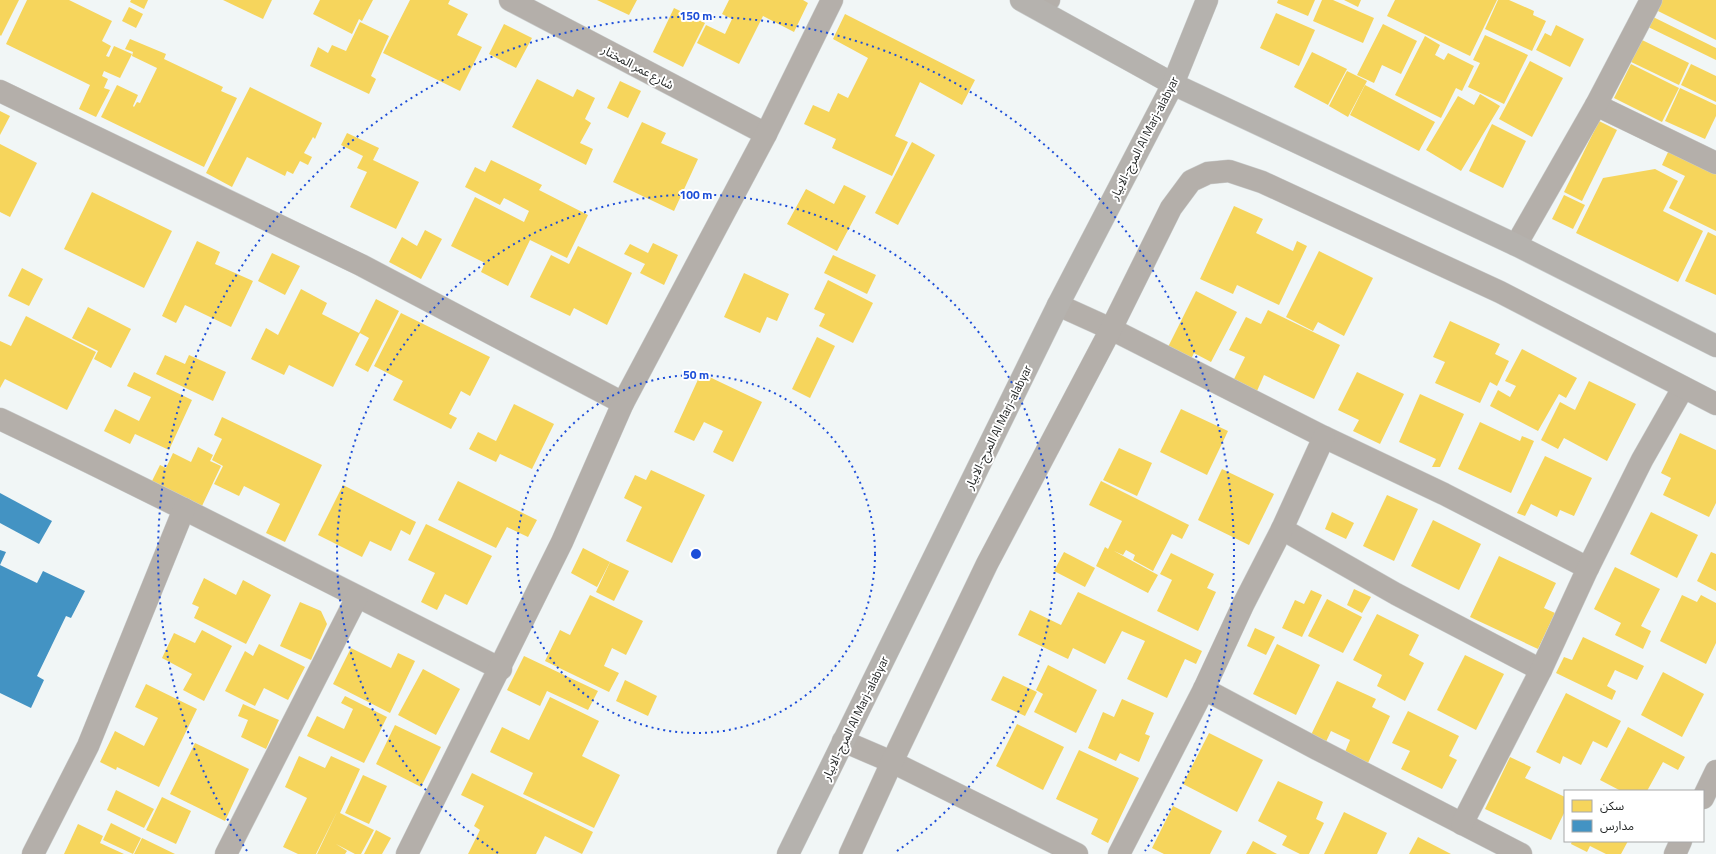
<svg xmlns="http://www.w3.org/2000/svg" width="1716" height="854" viewBox="0 0 1716 854" font-family="'Titillium Web','Noto Sans Arabic',sans-serif">
<rect width="100%" height="100%" fill="#f1f6f6"/>
<!-- homes -->
<g fill="#f6d55c">
<polygon points="0,0 19,0 1,36 0,35"/>
<polygon points="27,0 69,0 112,21 102,41 111,46 106,56 109,57 114,46 132,54 120,78 104,71 102,76 108,79 104,88 110,90 96,117 79,109 90,85 6,44"/>
<polygon points="131,0 148,0 144,9 130,2"/>
<polygon points="223,0 272,0 263,19"/>
<polygon points="320,0 373,0 362,21 359,19 352,34 313,14"/>
<polygon points="410,0 450,0 448,4 468,14 457,35 482,47 460,91 383,53"/>
<polygon points="597,0 637,0 629,15"/>
<polygon points="729,0 803,0 808,3 794,32 763,16 739,64 697,43 706,25 725,34 732,19 722,14"/>
<polygon points="1278,0 1315,0 1308,16 1277,3"/>
<polygon points="1322,0 1333,0 1374,18 1363,43 1313,21"/>
<polygon points="1344,0 1361,0 1358,7"/>
<polygon points="1395,0 1497,0 1470,56 1387,16"/>
<polygon points="1498,0 1509,0 1534,11 1533,15 1546,21 1532,51 1485,29"/>
<polygon points="1651,0 1716,0 1716,40 1648,6"/>
<polygon points="129,7 143,14 136,28 122,21"/>
<polygon points="674,8 705,23 683,67 653,52"/>
<polygon points="1276,13 1315,30 1299,66 1260,48"/>
<polygon points="1645,13 1716,48 1716,60 1640,23"/>
<polygon points="845,14 975,80 962,105 920,82 895,136 908,142 892,176 832,148 836,139 804,124 813,105 829,112 838,93 848,98 868,58 833,39"/>
<polygon points="360,22 389,36 371,76 376,79 369,94 310,66 318,47 328,53 332,45 346,51"/>
<polygon points="504,24 532,38 516,68 489,54"/>
<polygon points="1383,24 1417,41 1401,74 1382,65 1374,83 1357,75"/>
<polygon points="1556,25 1584,39 1570,67 1536,50 1545,33 1551,36"/>
<polygon points="1485,35 1528,55 1504,104 1468,87 1480,63 1473,60"/>
<polygon points="1425,36 1440,45 1435,55 1444,60 1448,53 1474,66 1462,91 1456,88 1441,118 1395,95"/>
<polygon points="1638,38 1689,63 1679,85 1627,60"/>
<polygon points="130,39 166,54 164,59 223,87 221,91 237,98 204,167 101,117 117,85 138,95 133,106 134,107 137,102 140,103 157,68 132,56 133,52 125,49"/>
<polygon points="1312,52 1347,69 1328,105 1294,87"/>
<polygon points="1530,61 1563,78 1532,137 1499,119"/>
<polygon points="1631,64 1679,88 1662,122 1614,98"/>
<polygon points="1691,64 1716,76 1716,102 1681,85"/>
<polygon points="1347,71 1367,81 1348,117 1329,106"/>
<polygon points="537,79 573,97 577,89 595,98 585,119 591,123 580,143 593,149 586,165 512,127"/>
<polygon points="620,81 641,91 628,118 607,108"/>
<polygon points="1365,85 1435,122 1419,151 1350,115"/>
<polygon points="250,87 322,123 315,139 313,137 304,153 312,157 308,165 300,161 293,174 287,171 285,176 247,157 232,187 206,173"/>
<polygon points="1680,88 1716,105 1716,116 1705,139 1665,121"/>
<polygon points="1480,94 1500,106 1461,171 1426,150 1458,96 1474,105"/>
<polygon points="0,111 10,116 0,135"/>
<polygon points="1599,121 1617,130 1582,201 1564,192"/>
<polygon points="642,122 666,133 661,143 698,159 674,211 613,182"/>
<polygon points="1492,124 1526,141 1503,188 1469,171"/>
<polygon points="347,133 379,148 373,160 419,182 396,229 350,207 367,172 357,168 363,156 341,145"/>
<polygon points="912,142 935,155 898,225 875,213"/>
<polygon points="0,144 37,163 10,217 0,212"/>
<polygon points="1669,150 1716,173 1716,231 1669,208 1685,176 1662,165"/>
<polygon points="491,160 542,185 539,190 588,215 567,258 530,240 508,286 481,272 485,263 451,246 475,197 524,222 529,211 504,198 500,205 465,187 475,167 485,172"/>
<polygon points="1655,169 1678,181 1663,211 1703,231 1678,282 1576,233 1603,178"/>
<polygon points="844,185 866,196 837,251 787,224 806,189 834,204"/>
<polygon points="92,192 172,231 144,288 64,249"/>
<polygon points="1564,195 1585,205 1573,229 1552,219"/>
<polygon points="1234,206 1263,219 1256,233 1293,251 1297,241 1307,246 1279,305 1237,285 1233,294 1200,279"/>
<polygon points="425,230 442,239 421,279 389,262 402,237 417,246"/>
<polygon points="1708,232 1716,236 1716,295 1685,281"/>
<polygon points="197,241 220,252 215,264 253,281 231,327 185,305 176,323 162,316"/>
<polygon points="653,243 678,255 664,285 640,273 645,264 624,254 630,244 648,253"/>
<polygon points="578,246 632,273 607,325 574,308 570,316 530,297 551,255 569,264"/>
<polygon points="1319,251 1373,278 1344,336 1318,322 1313,331 1286,317"/>
<polygon points="272,253 300,266 285,295 258,281"/>
<polygon points="833,255 876,275 867,294 824,273"/>
<polygon points="22,268 43,279 29,306 8,296"/>
<polygon points="744,273 789,294 777,321 767,317 760,333 724,317"/>
<polygon points="828,280 873,303 853,343 819,326 825,314 814,309"/>
<polygon points="301,289 327,303 322,314 359,333 376,299 399,311 368,372 355,365 369,338 360,333 333,387 289,365 284,375 251,359 266,328 278,335"/>
<polygon points="1196,291 1237,312 1211,362 1194,353 1191,359 1168,347"/>
<polygon points="88,307 131,329 111,368 94,359 98,351 72,338"/>
<polygon points="1268,310 1340,345 1314,399 1264,375 1257,391 1234,379 1245,357 1229,350 1246,317 1261,324"/>
<polygon points="401,313 490,357 470,396 461,391 449,414 457,418 451,429 393,400 403,381 374,366"/>
<polygon points="26,316 96,352 67,410 5,379 0,388 0,341 11,346"/>
<polygon points="1450,321 1500,344 1495,354 1509,361 1497,386 1490,382 1480,403 1435,383 1445,362 1433,357"/>
<polygon points="817,337 835,346 810,398 792,389"/>
<polygon points="1522,349 1577,378 1566,398 1559,394 1538,431 1490,406 1498,390 1510,397 1516,386 1505,381"/>
<polygon points="165,355 185,364 189,355 226,372 213,401 156,374"/>
<polygon points="134,372 192,400 169,450 135,434 130,444 104,431 115,409 139,421 151,397 127,386"/>
<polygon points="1357,372 1404,394 1380,444 1353,431 1359,420 1338,410"/>
<polygon points="701,373 762,402 733,462 713,452 723,431 704,422 694,441 674,432"/>
<polygon points="1589,381 1636,404 1607,461 1564,438 1558,449 1541,440 1560,402 1575,410"/>
<polygon points="1420,394 1464,414 1440,467 1432,467 1436,459 1399,442"/>
<polygon points="514,404 554,424 532,469 500,454 496,462 469,449 478,432 496,441"/>
<polygon points="1181,409 1228,431 1207,475 1160,452"/>
<polygon points="222,417 322,465 285,542 266,533 280,504 244,486 239,496 214,484 223,466 212,460 222,439 214,435"/>
<polygon points="1480,422 1520,441 1522,436 1534,441 1511,493 1458,469"/>
<polygon points="1680,433 1716,450 1716,503 1709,517 1663,495 1671,478 1661,473"/>
<polygon points="198,447 213,455 210,461 221,466 202,506 180,495 150,485 160,465 166,468 173,453 191,462"/>
<polygon points="1119,448 1152,463 1137,496 1103,480"/>
<polygon points="1545,456 1592,478 1574,516 1560,510 1557,517 1531,504 1525,516 1517,513"/>
<polygon points="1222,469 1274,494 1249,545 1198,520"/>
<polygon points="651,470 705,495 672,563 626,541 642,507 624,498 635,475 646,480"/>
<polygon points="458,481 537,520 528,537 507,527 496,548 438,520"/>
<polygon points="1101,481 1189,525 1182,539 1172,534 1153,571 1133,560 1135,555 1126,550 1123,555 1114,551 1158,575 1148,593 1096,566 1105,547 1108,549 1122,521 1089,505"/>
<polygon points="343,485 416,522 410,535 401,530 391,551 370,541 362,557 318,535"/>
<polygon points="1387,495 1418,509 1394,561 1363,546"/>
<polygon points="1332,512 1354,523 1346,539 1325,529"/>
<polygon points="1651,512 1698,535 1677,578 1630,554"/>
<polygon points="1433,520 1481,544 1459,590 1411,566"/>
<polygon points="426,524 492,556 467,605 445,594 437,610 421,602 435,573 408,560"/>
<polygon points="583,548 610,562 597,587 571,573"/>
<polygon points="1064,552 1095,568 1085,587 1054,571"/>
<polygon points="1711,552 1716,554 1716,591 1697,581"/>
<polygon points="1171,553 1214,574 1207,588 1216,592 1198,631 1157,611 1172,580 1160,574"/>
<polygon points="1499,556 1556,583 1544,608 1555,613 1538,649 1470,617"/>
<polygon points="610,562 629,571 614,601 596,592"/>
<polygon points="1615,567 1660,589 1641,626 1651,631 1643,649 1615,635 1621,623 1594,609"/>
<polygon points="204,578 236,595 243,580 271,595 246,644 194,618 199,607 192,604"/>
<polygon points="1354,589 1371,597 1362,613 1347,605"/>
<polygon points="1311,590 1322,595 1302,637 1282,628 1295,600 1304,604"/>
<polygon points="1078,592 1202,651 1196,664 1185,659 1167,698 1127,679 1145,641 1122,631 1105,664 1073,648 1068,659 1018,635 1030,610 1061,625"/>
<polygon points="590,595 643,621 626,655 612,648 604,666 619,673 609,692 545,661 560,630 570,635"/>
<polygon points="1682,595 1697,602 1701,595 1716,603 1716,643 1706,664 1660,641"/>
<polygon points="1327,599 1362,617 1343,653 1308,636"/>
<polygon points="300,602 321,611 327,624 311,660 280,646"/>
<polygon points="1377,614 1419,635 1409,655 1424,663 1405,701 1377,686 1382,675 1353,660"/>
<polygon points="1255,628 1275,637 1266,655 1247,646"/>
<polygon points="202,630 232,646 204,701 183,690 192,674 162,658 174,633 195,643"/>
<polygon points="1583,637 1644,666 1637,680 1615,670 1607,686 1616,691 1612,700 1556,673 1564,657 1572,660"/>
<polygon points="259,644 305,667 288,700 264,688 255,706 225,691 245,651 253,656"/>
<polygon points="1277,644 1320,665 1296,715 1253,694"/>
<polygon points="351,648 391,668 398,653 415,661 390,713 333,684"/>
<polygon points="1465,655 1504,674 1476,730 1437,710"/>
<polygon points="524,656 598,691 588,710 547,691 540,706 507,690"/>
<polygon points="1048,665 1097,690 1076,733 1034,712 1043,694 1036,690"/>
<polygon points="423,669 460,689 436,735 398,715"/>
<polygon points="1663,672 1704,694 1682,737 1641,715"/>
<polygon points="1003,676 1037,692 1025,716 991,700"/>
<polygon points="625,680 657,696 648,716 616,701"/>
<polygon points="1337,681 1376,699 1372,707 1390,716 1368,763 1345,752 1350,740 1331,731 1325,744 1310,737"/>
<polygon points="146,684 197,709 159,787 117,767 116,770 100,762 115,731 144,746 158,718 135,707"/>
<polygon points="1566,693 1621,721 1607,748 1593,741 1581,765 1563,756 1560,764 1536,752"/>
<polygon points="345,696 387,717 364,763 307,736 317,716 344,729 353,709 341,703"/>
<polygon points="550,697 599,721 582,756 620,775 594,828 523,794 533,773 490,752 502,727 529,740"/>
<polygon points="1122,699 1154,713 1145,734 1150,736 1139,762 1120,753 1116,761 1088,748 1103,712 1114,717"/>
<polygon points="243,704 279,720 266,749 241,737 248,720 238,716"/>
<polygon points="1408,711 1459,736 1449,756 1457,760 1442,789 1401,769 1410,751 1392,743"/>
<polygon points="1017,724 1064,747 1043,790 996,766"/>
<polygon points="395,725 441,747 421,787 376,764"/>
<polygon points="1628,727 1685,757 1678,770 1663,762 1647,791 1621,791 1600,780"/>
<polygon points="1209,733 1263,760 1237,812 1183,784"/>
<polygon points="195,743 249,769 225,821 170,794"/>
<polygon points="1079,750 1139,778 1108,843 1091,834 1098,819 1056,799"/>
<polygon points="299,756 325,768 331,756 360,769 340,813 374,830 361,854 355,854 336,844 347,851 345,854 317,854 337,812 316,854 298,854 283,847 307,798 285,787"/>
<polygon points="1510,757 1531,767 1525,778 1565,797 1565,811 1551,840 1485,809"/>
<polygon points="472,773 593,832 582,854 545,836 536,854 468,854 480,830 474,826 484,806 461,795"/>
<polygon points="363,775 387,786 369,824 345,813"/>
<polygon points="1278,781 1323,802 1316,819 1324,823 1309,854 1300,854 1282,845 1287,836 1258,821"/>
<polygon points="116,790 154,809 144,828 107,810"/>
<polygon points="162,797 191,811 176,844 146,830"/>
<polygon points="1173,806 1222,831 1210,854 1164,854 1152,848"/>
<polygon points="1344,812 1387,833 1377,854 1324,854"/>
<polygon points="111,823 141,838 133,854 103,840"/>
<polygon points="78,824 103,836 100,843 124,854 64,854"/>
<polygon points="376,830 391,838 382,854 364,854"/>
<polygon points="1418,837 1451,854 1409,854"/>
<polygon points="142,838 175,854 134,854"/>
<polygon points="1253,841 1277,854 1246,854"/>
<polygon points="1572,841 1628,841 1621,854 1606,854 1590,846 1587,852 1571,844"/>
</g>
<!-- schools -->
<g fill="#4393c3">
<polygon points="0,493 52,521 39,544 0,523"/>
<polygon points="0,550 6,552 0,565"/>
<polygon points="0,565 37,583 43,571 85,591 71,618 66,616 37,676 44,680 31,708 0,693"/>
</g>
<g fill="none" stroke-linecap="round" stroke-linejoin="round">
<!-- minor casing -->
<g stroke="#cdd0d0" stroke-width="23">
<g id="minor">
<polyline points="510,0 766,134"/>
<polyline points="1034,6 1049,0"/>
<polyline points="0,91 361,265 623,403"/>
<polyline points="1596,105 1716,163"/>
<polyline points="1516,245 1596,105 1651,0"/>
<polyline points="1058,305 1111,329 1324,437 1444,494 1588,568"/>
<path d="M0 419C168 499 334 585 501 669"/>
<polyline points="1282,529 1396,594 1541,670"/>
<polyline points="1204,689 1317,749 1521,854"/>
<polyline points="843,741 892,762 1077,854"/>
<polyline points="1703,798 1716,771"/>
<polyline points="1462,824 1541,670 1588,568 1642,460 1683,388"/>
<polyline points="33,854 88,746 184,509"/>
<polyline points="226,854 357,597"/>
<polyline points="407,854 562,542 623,403 766,134 832,0"/>
<polyline points="850,854 892,762 987,564 1111,329 1171,208 1191,181 1208,173 1229,171 1262,182 1500,292 1716,404"/>
<polyline points="1119,854 1204,689 1243,605 1282,529 1324,437"/>
<polyline points="1675,854 1681,841"/>
</g>
</g>
<!-- primary casing -->
<g stroke="#cdd0d0" stroke-width="23">
<g id="primary">
<polyline points="1021,0 1173,84 1516,245 1716,346"/>
<polyline points="788,854 1058,305 1173,84 1207,0"/>
</g>
</g>
<!-- minor -->
<use href="#minor" stroke="#b4afaa" stroke-width="22"/>
<!-- primary -->
<use href="#primary" stroke="#b5b2ae" stroke-width="22"/>
</g>
<!-- distance rings -->
<g fill="none" stroke="#1d4ed8" stroke-width="2" stroke-dasharray="2 4">
<circle cx="696" cy="554" r="179"/>
<path d="M498 853A359 359 0 1 1 894 853"/>
<path d="M247 851A538 538 0 1 1 1145 851"/>
</g>
<g text-anchor="middle" dominant-baseline="central" stroke-width="4" stroke-linejoin="round" paint-order="stroke">
<!-- street labels -->
<g font-size="12" fill="#232626" stroke="#fff">
<text transform="translate(638 67) rotate(28)">شارع عمر المختار</text>
<text transform="translate(1144 138) rotate(-63)">المرج-الابيار Al Marj-alabyar</text>
<text transform="translate(998 427) rotate(-64)">المرج-الابيار Al Marj-alabyar</text>
<text transform="translate(855 718) rotate(-64)">المرج-الابيار Al Marj-alabyar</text>
</g>
</g>
<circle cx="696" cy="554" r="6" fill="#1d4ed8" stroke="#fff" stroke-width="2"/>
<g font-size="12" text-anchor="middle" font-weight="bold" fill="#1d4ed8" stroke="#fff" stroke-width="4" stroke-linejoin="round" paint-order="stroke">
<text x="696" y="20">150 m</text>
<text x="696" y="199">100 m</text>
<text x="696" y="379">50 m</text>
</g>
<!-- legend -->
<rect x="1564" y="790" width="140" height="52" fill="#ffffff" stroke="#a7a8a8"/>
<rect x="1572" y="800" width="20" height="12" fill="#f6d55c" stroke="#a7a8a8"/>
<text x="1600" y="810" font-size="12" fill="#232626">سكن</text>
<rect x="1572" y="820" width="20" height="12" fill="#4393c3" stroke="#a7a8a8"/>
<text x="1600" y="830" font-size="12" fill="#232626">مدارس</text>
</svg>
